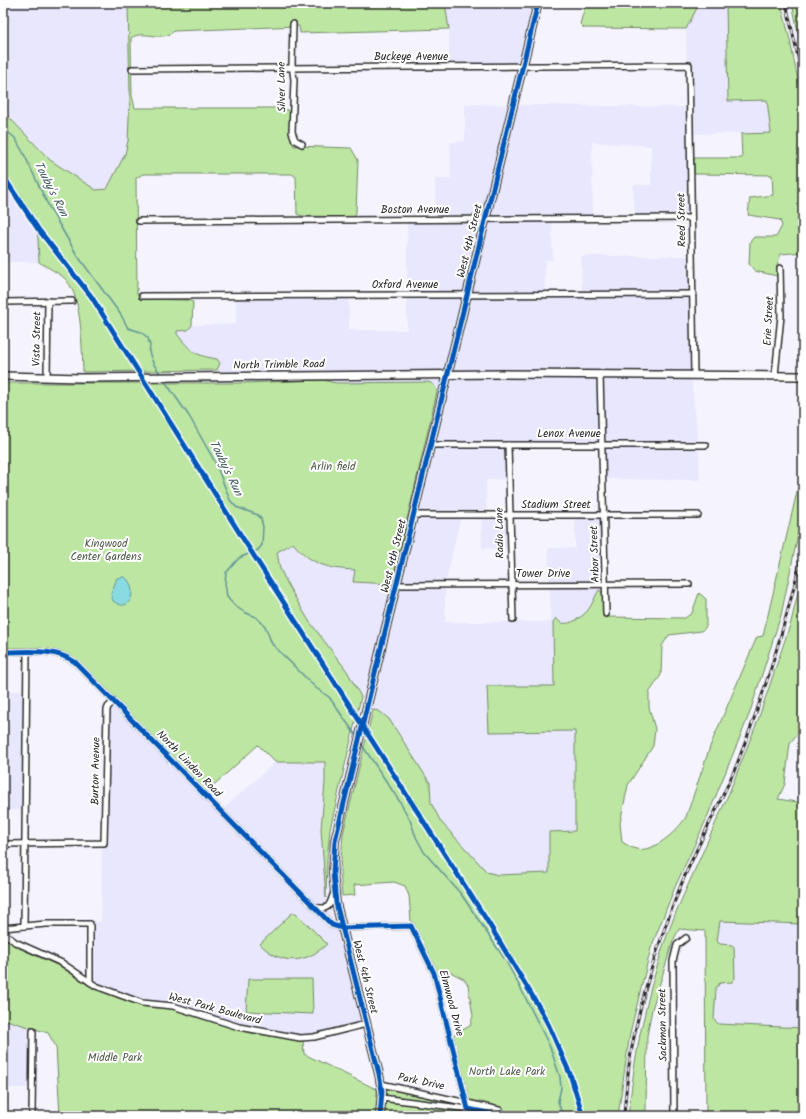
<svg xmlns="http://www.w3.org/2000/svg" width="806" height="1119" viewBox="0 0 806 1119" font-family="Kalam,sans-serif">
<rect width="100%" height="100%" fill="#f5f4fe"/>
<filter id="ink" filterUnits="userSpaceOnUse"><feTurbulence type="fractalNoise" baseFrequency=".025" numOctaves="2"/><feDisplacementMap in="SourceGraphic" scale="8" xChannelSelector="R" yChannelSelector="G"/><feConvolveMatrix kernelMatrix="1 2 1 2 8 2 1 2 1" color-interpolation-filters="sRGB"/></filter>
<g filter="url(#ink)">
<!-- built -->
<g fill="#e8e7fd">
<polygon points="3,3 128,3 130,95 128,141 125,154 107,189 96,190 50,160 3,111"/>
<polygon points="445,3 533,3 518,65 449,65 449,29"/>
<polygon points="726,5 728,101 767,99 771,133 688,134 688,216 635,217 633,185 651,185 651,146 592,142 593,219 552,218 553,260 545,260 545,295 582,294 581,256 689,256 691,375 699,454 700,480 600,479 599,442 506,442 507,479 486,480 487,516 508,517 508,549 482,548 481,516 461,516 445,585 445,622 551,622 548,548 575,548 575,517 601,517 603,593 598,592 586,613 573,621 562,624 557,619 555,619 553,622 554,686 487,686 489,732 575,731 575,832 549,874 498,875 487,873 441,822 431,803 430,783 389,719 379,711 373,710 363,701 347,671 309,621 284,578 280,569 277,552 293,543 302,554 327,567 337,569 355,570 354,582 392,584 436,389 432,383 336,383 322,380 244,383 217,370 220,363 217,359 204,357 193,352 177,334 177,331 188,330 192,325 236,324 236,299 349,298 349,330 407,330 407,221 436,221 435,179 451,179 450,142 465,141 465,104 687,107 686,29 698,6"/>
<polygon points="3,180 37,232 38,239 39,262 3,262"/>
<polygon points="3,691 24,691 22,810 3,810"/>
<polygon points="116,708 218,814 275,762 326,762 321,829 326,898 343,944 362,1021 312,1034 298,1034 237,1024 174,1003 145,1001 94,982 95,922 101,922 102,847 106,847 110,709"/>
<polygon points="720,921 803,924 803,998 800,1028 718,1024 714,1019 716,988 720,982 732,982 732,945 720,944 717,941"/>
<polygon points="3,1019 30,1027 30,1088 3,1088"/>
</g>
<!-- green -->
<g fill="#bce6a2" stroke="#748866">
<path d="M128 3H445L449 29 300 33 299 26 174 31C162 43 144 29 131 38L132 96 135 108H284L291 113V140L294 146 351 148 358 160 356 213 354 217 302 216 297 214 296 177 292 174H143L136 178 137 293 139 297 143 299 188 300 193 302 192 325 188 330 177 331V334C191 351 193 355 217 359L220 363 217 370 83 372C82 349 82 298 67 281 62 274 46 267 39 262L38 239 37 232 3 180V111L50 160 96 190 107 189 125 154 128 141 130 95Z"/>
<polygon points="586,3 781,3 790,40 803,106 803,252 781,254 777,265 777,276 755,271 749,264 750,242 754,237 776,237 782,226 780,220 748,215 750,198 773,195 772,175 694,174 694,158 742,158 741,134 771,133 767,100 728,101 726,5 698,6 686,29 584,28 580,24"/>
<polygon points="792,3 803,3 803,57"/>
<path d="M322 380 336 383 428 382C433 383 436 387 437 392L392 584 353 582 355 570C329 569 311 565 293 543L277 552 280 569 289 587 309 621 347 671 361 697 330 829 327 860 326 898 321 829 325 782V762H275L258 745 206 792 82 664C60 644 31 648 3 648V383H244Z"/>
<path d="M803 474V511L781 615 749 715 706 820 675 887 651 948 630 1033 618 1116H385V1092L388 1083 469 1101 453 1035 470 1026 473 1016 468 985 464 979 452 973 438 976 436 975 421 947 411 921 409 896 405 886 394 882 354 885 355 895 342 896 340 871 343 834 373 710 379 711 389 719 430 783 431 803 441 822 487 872 498 875 549 873V832L575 831V731L489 732 487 686H554L553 622 556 618 561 623C566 624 571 623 576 620 592 610 590 605 599 590L603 593 604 616 606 617 685 618 692 613 699 593 706 599V627L701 631 669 635 662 646 661 675 649 693V707L655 729 653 746 628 785 620 823 622 842C626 844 631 848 636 849 654 853 677 831 686 817L711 744 757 637 763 636 800 479Z"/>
<path d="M803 571V732L797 734 790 743 785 784 778 799 803 803V924L720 921 717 941 720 944 732 945 734 947 735 978 732 982 720 983 716 988 714 1019 718 1024 803 1028C803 1039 803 1049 803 1058 803 1065 799 1072 803 1078V1116H706L705 931 679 929 673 941 652 1009 647 1036 646 1110 643 1116H628L634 1069 640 1034 650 991 663 946 676 912 729 793 758 720 791 622Z"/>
<path d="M292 913H296L327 944C306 964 281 966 260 944Z"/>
<polygon points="3,937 17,947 61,967 93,988 139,1005 173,1009 245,1032 303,1041 304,1054 378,1090 377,1116 251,1116 164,1112 154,1116 60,1116 56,1047 48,1033 3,1019"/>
<polygon points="248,979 312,979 313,1014 246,1011"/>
</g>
<!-- water -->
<path fill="#89dbe1" stroke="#639598" d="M123 577C137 580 135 617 113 601L111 594 117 578Z"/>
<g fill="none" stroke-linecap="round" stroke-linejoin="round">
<!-- stream -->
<g stroke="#639598" stroke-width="1.5">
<polyline points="3,128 15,138 24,154 49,207 77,255 121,315 128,328 141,332 148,338 150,346 149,352 153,363 161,375"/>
<polyline points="164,380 189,416 215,462 230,500 236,507 258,515 261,519 263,527 262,545 258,550 239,558 226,573 225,583 227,597 235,606 244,612 256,617 265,626 272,644 316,688 329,697 357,737"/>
<polyline points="360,742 400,802 410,820 416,837 424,852 461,894 506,961 521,989 550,1047 560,1077 561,1088 558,1101 561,1111 561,1116"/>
</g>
<!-- street casing -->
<g stroke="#2b2b2b" stroke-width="8">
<g id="street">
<polyline points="293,24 292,64 294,80 292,132 295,140 302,144"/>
<polyline points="132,69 689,65 694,375"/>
<polyline points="139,221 691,218"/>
<polyline points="142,296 693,294"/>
<polyline points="3,302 72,301"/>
<polyline points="600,374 606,614"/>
<polyline points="775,375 781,316 780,268"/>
<polyline points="47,377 48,301"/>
<polyline points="431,445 706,445"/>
<polyline points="508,445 513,620"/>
<polyline points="414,515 698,515"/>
<polyline points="397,585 689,584"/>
<path d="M3 652C28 652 54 648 75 662L332 925 342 928 411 926 434 973 468 1109"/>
<polyline points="3,844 104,843 107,710 108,707 114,701"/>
<path d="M315 907C330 911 330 904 334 892"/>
<polyline points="24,926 27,652"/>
<polyline points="3,928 46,924 90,924 90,982"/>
<polyline points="3,932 15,942 62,963 96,986 142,1003 173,1006 239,1027 300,1038 314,1037 366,1024"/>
<polyline points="381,1084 499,1110 506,1116"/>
<polyline points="382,1098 468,1109 498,1115 501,1113"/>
<polyline points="32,1116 33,1031"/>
<polyline points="674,1116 673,961 677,945 686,938"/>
</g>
</g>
<!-- secondary casing -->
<g stroke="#2b2b2b" stroke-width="10">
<g id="secondary">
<polyline points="3,376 81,378 500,374 803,376"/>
<polyline points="380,1116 382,1091 379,1074 336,903 333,873 335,841 372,685 538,3"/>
</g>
</g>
<!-- street -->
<use href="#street" stroke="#fff" stroke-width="5"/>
<!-- secondary -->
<use href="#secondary" stroke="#fff" stroke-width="7"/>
<!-- rail casing -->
<g stroke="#2b2b2b" stroke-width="3">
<g id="rail">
<polyline points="786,3 803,80"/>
<path d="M624 1116C625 1099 627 1082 629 1065 638 1005 657 946 679 890 696 847 719 807 737 764 765 693 786 624 803 550"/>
</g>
</g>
<!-- rail -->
<use href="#rail" stroke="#fff" stroke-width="1.5" stroke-dasharray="4.5" stroke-linecap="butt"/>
<!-- cycleway casing -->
<g stroke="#fff" stroke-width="8">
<g id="cycleway">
<polyline points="3,176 38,229 91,296 247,545 486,919 539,1007 549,1026 570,1074 583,1116"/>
<path d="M3 652C28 652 54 648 75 662L332 925 342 928 411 926 434 973 468 1109 498 1115 501 1113"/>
<polyline points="380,1116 382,1091 379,1074 336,903 333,873 335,841 372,685 538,3"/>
</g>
</g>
<!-- cycleway -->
<use href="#cycleway" stroke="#0057b8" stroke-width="5"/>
</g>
</g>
<g text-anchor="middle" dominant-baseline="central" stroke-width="4" stroke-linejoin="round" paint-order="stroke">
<!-- street labels -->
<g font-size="11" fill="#2b2b2b" stroke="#fff">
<text x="411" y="57">Buckeye Avenue</text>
<text transform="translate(282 87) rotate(-91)">Silver Lane</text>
<text x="415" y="210">Boston Avenue</text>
<text transform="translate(682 220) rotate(-91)">Reed Street</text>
<text transform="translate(470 241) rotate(-76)">West 4th Street</text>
<text x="405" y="285">Oxford Avenue</text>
<text transform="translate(769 321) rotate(-87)">Erie Street</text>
<text transform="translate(37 339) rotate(-89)">Vista Street</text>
<text transform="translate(279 365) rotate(-1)">North Trimble Road</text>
<text x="569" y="434">Lenox Avenue</text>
<text x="556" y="505">Stadium Street</text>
<text transform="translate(500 533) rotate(-91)">Radio Lane</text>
<text transform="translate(595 554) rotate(-92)">Arbor Street</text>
<text transform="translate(394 556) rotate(-76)">West 4th Street</text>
<text x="543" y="574">Tower Drive</text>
<text transform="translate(189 764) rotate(46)">North Linden Road</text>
<text transform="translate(96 771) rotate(-89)">Burton Avenue</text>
<text transform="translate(365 977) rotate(76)">West 4th Street</text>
<text transform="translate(451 1003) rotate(75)">Elmwood Drive</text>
<text transform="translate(215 1009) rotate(15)">West Park Boulevard</text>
<text transform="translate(663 1025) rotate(-91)">Sackman Street</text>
<text transform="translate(421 1082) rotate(12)">Park Drive</text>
</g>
<!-- park labels -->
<g font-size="11" fill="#4f5a49" stroke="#fff">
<text x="333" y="467">Arlin field</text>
<text x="106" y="544">Kingwood<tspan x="106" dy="13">Center Gardens</tspan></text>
<text x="115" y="1058">Middle Park</text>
<text x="507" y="1072">North Lake Park</text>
</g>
<!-- water labels -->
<g font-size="12" font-style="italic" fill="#476062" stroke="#fff">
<text transform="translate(51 189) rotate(63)">Touby's Run</text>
<text transform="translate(226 468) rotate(64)">Touby's Run</text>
</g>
</g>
<!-- margin -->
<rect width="806" height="1119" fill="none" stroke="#fff" stroke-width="16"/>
<rect x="8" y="8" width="790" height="1103" fill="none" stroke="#2b2b2b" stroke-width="1.5" filter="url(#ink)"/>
</svg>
